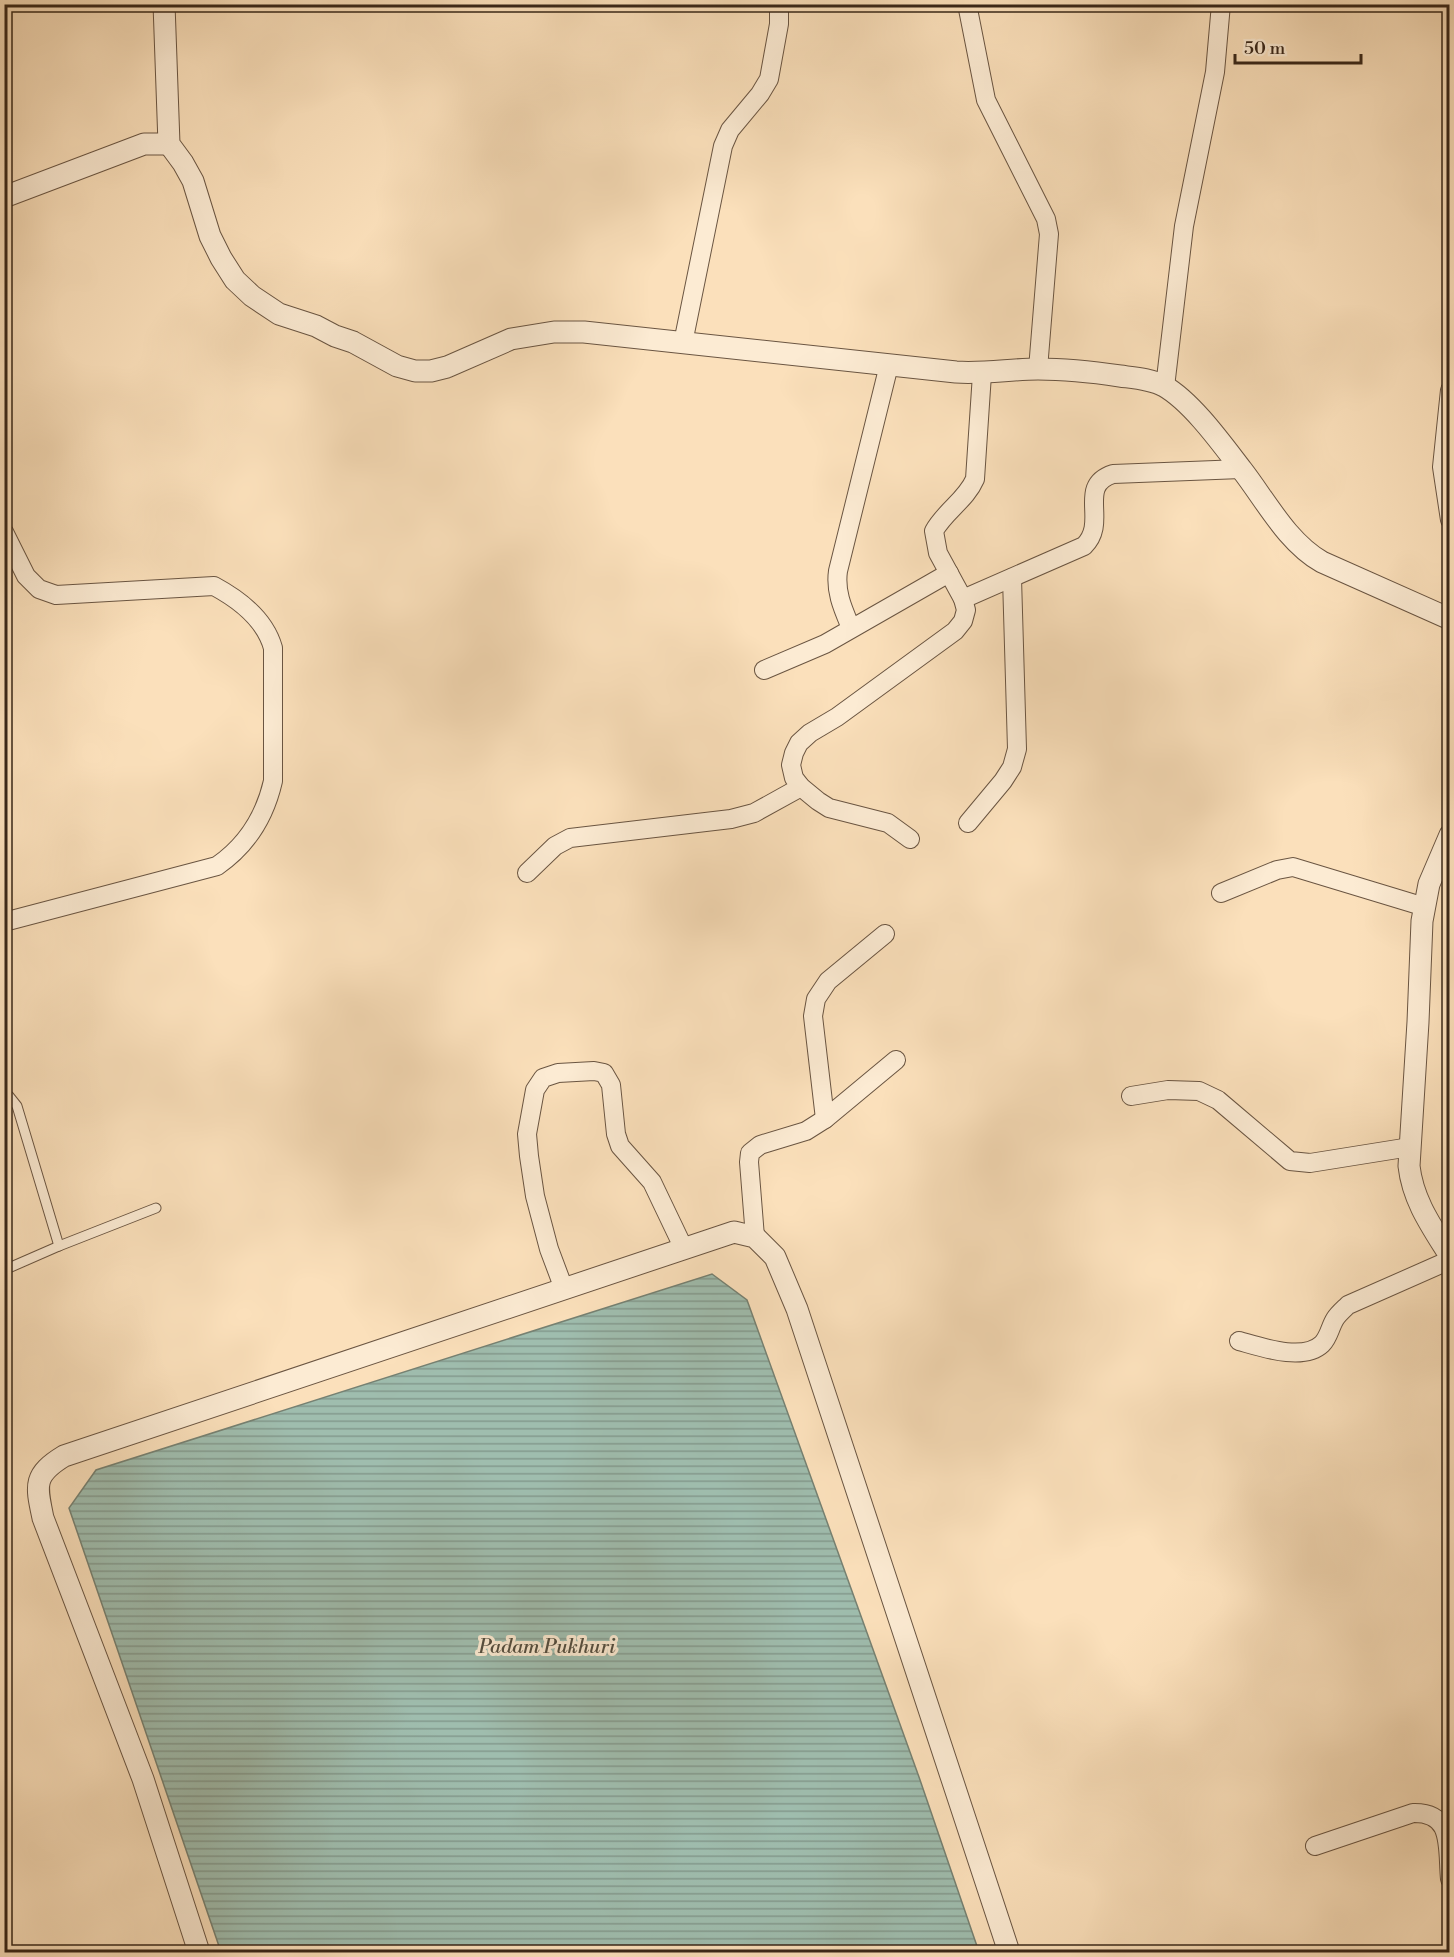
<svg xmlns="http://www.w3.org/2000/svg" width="1454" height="1957" viewBox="0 0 1454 1957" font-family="'Libre Bodoni',serif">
<defs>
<pattern id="water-rules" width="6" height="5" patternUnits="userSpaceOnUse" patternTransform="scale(1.5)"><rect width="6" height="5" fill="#9fbdae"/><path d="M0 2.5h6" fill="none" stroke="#839a8d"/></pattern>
</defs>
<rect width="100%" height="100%" fill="#fbe0bb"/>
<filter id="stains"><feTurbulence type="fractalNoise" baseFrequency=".00333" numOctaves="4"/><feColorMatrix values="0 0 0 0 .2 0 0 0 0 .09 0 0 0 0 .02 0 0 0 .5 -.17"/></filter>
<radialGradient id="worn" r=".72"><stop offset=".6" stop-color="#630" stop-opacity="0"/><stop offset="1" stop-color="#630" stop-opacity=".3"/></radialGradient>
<!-- water -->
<polygon fill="url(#water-rules)" stroke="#768172" stroke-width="1.5" points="712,1274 747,1300 919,1777 979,1952 221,1952 69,1508 96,1470"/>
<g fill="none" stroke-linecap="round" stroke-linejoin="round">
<!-- service casing -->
<g stroke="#6a5542" stroke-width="11">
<g id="service">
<polyline points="4,1095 9,1096 17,1106 59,1246"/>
<polyline points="4,1270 59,1246 156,1208"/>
</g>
</g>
<!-- minor casing -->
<g stroke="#6a5542" stroke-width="20">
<g id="minor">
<polyline points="967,4 986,100 1046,219 1049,234 1038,369"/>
<polyline points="683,343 723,146 730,130 760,94 769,79 779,24 779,4"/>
<polyline points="1165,387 1184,226 1215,72 1221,4"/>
<polyline points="1450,390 1442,467 1450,520"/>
<path d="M4 532 26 576 39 589 56 595 214 586C240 600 265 619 273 648V781C265 816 246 846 217 866L4 922"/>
<path d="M963 599 1084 546C1109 522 1076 486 1113 474L1241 469"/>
<path d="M851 628C843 609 835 592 838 571L889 365"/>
<polyline points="764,670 825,644 949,573"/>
<polyline points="968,823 1003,781 1012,767 1017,749 1012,578"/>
<path d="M910 839 888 823 829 808 818 801 801 787 794 778 791 765 794 753 799 743 810 733 837 717 955 631 963 621 966 610 963 599 938 553 934 531C945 511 966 500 975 479L982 374"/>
<polyline points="527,873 555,846 570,838 731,819 754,813 801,787"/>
<polyline points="1221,893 1277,870 1293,867 1425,907"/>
<polyline points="1131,1096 1168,1090 1199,1091 1218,1100 1290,1161 1310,1163 1410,1147"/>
<polyline points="825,1119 813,1016 816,999 828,981 885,934"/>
<polyline points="755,1237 749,1162 750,1153 760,1145 806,1131 825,1119 896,1060"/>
<polyline points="564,1289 549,1249 535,1196 529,1156 527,1134 535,1090 543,1078 558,1073 594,1071 604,1073 611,1085 616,1134 620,1146 652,1182 684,1249"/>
<path d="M1239 1341C1261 1347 1303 1362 1322 1344 1329 1337 1330 1327 1335 1319 1338 1314 1344 1309 1348 1305L1450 1260"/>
<path d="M1315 1846 1413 1813C1454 1812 1447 1848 1450 1879"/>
</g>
</g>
<!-- tertiary casing -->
<g stroke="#6a5542" stroke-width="23">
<g id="tertiary">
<path d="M164 4 169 144 183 163 193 181 210 236 221 258 235 280 252 296 279 314 316 326 335 336 353 342 397 366 415 371H431L447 367 511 339 554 332H584L956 372C984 374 1011 369 1038 369 1065 369 1093 372 1120 376 1135 378 1151 379 1164 386 1192 402 1222 444 1242 470 1266 501 1287 542 1322 562L1450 619"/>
<polyline points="4,197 144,144 169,144"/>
<path d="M1450 835 1429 884 1422 921 1418 1022 1409 1166C1413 1201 1432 1227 1450 1256"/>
<path d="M199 1952 143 1779 43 1518C36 1485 33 1475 64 1456L734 1232 755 1237 775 1257 797 1309 1009 1952"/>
</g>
</g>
<!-- service -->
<use href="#service" stroke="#fcebd3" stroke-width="9"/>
<!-- minor -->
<use href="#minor" stroke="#fcebd3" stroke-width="18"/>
<!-- tertiary -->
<use href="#tertiary" stroke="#fcebd3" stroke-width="21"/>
</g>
<g text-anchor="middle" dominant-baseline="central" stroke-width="6" stroke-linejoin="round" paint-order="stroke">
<!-- water labels -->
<g font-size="20" font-style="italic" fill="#524c3e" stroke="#fcebd3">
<text x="547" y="1647">Padam Pukhuri</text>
</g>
</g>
<!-- margin -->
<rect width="1454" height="1957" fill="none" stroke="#fbe0bb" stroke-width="24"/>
<rect x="6" y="6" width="1442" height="1945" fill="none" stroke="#392719" stroke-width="3"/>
<rect x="12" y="12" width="1430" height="1933" fill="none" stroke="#392719" stroke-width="1.5"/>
<!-- scale -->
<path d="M1235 54v9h126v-9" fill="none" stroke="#392719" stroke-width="3"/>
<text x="1244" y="54" font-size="18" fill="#392719" stroke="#fcebd3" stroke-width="4.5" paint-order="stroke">50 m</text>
<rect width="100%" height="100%" filter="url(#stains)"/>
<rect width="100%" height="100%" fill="url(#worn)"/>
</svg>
